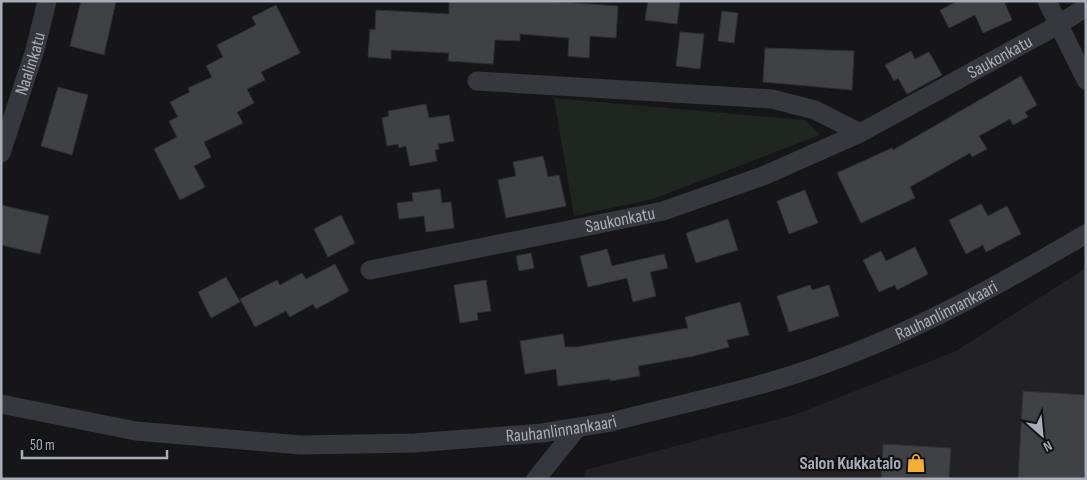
<svg xmlns="http://www.w3.org/2000/svg" width="1087" height="480" viewBox="0 0 1087 480" font-family="'Sofia Sans Condensed',sans-serif">
<rect width="100%" height="100%" fill="#161618"/>
<!-- built -->
<polygon fill="#222225" points="1086,268 1086,479 584,479 585,470 797,414 956,351"/>
<!-- green -->
<polygon fill="#1e261f" points="554,98 805,120 820,135 653,199 574,216"/>
<!-- building -->
<g fill="#404145" stroke="#303034">
<polygon points="81,1 116,1 104,55 70,46"/>
<polygon points="449,1 548,1 618,6 616,38 590,36 589,58 568,56 569,38 520,34 520,41 495,40 493,64 448,61 449,53 391,50 391,59 368,57 370,29 375,30 376,10 449,14"/>
<polygon points="648,1 680,1 677,24 645,20"/>
<polygon points="958,1 1004,1 1012,20 983,33 975,15 949,28 940,10"/>
<polygon points="276,5 300,53 261,72 265,80 247,89 254,103 237,112 243,123 204,142 211,157 194,166 205,187 180,200 154,149 177,137 169,121 178,117 170,102 190,92 188,88 212,77 206,66 223,57 217,45 256,25 252,17"/>
<polygon points="722,11 738,13 734,43 718,41"/>
<polygon points="680,32 704,34 700,69 676,66"/>
<polygon points="765,48 854,51 852,90 763,82"/>
<polygon points="911,51 915,59 929,52 942,75 907,94 898,78 894,81 885,65"/>
<polygon points="1021,76 1037,105 1025,112 1028,117 1013,125 1010,119 979,136 987,149 972,157 970,153 910,187 915,198 861,223 837,173 892,148 893,150"/>
<polygon points="58,87 88,95 72,155 41,146"/>
<polygon points="426,104 429,118 449,115 454,141 438,144 439,149 435,150 437,161 410,166 406,146 399,148 398,144 387,146 382,118 389,116 388,111"/>
<polygon points="543,156 548,177 559,175 566,206 506,218 498,180 516,176 513,162"/>
<polygon points="440,189 442,203 451,202 454,228 426,232 424,216 399,219 397,203 413,201 412,193"/>
<polygon points="805,190 818,223 789,234 777,201"/>
<polygon points="981,204 988,216 1007,206 1021,234 986,252 983,245 966,254 949,220"/>
<polygon points="1,205 49,216 40,254 1,245"/>
<polygon points="341,215 355,243 328,257 314,229"/>
<polygon points="728,219 738,250 696,263 686,233"/>
<polygon points="915,247 928,274 897,290 895,285 879,292 863,260 881,251 886,261"/>
<polygon points="607,249 612,266 664,254 668,268 650,272 656,296 633,302 627,278 588,287 580,256"/>
<polygon points="531,253 534,268 519,271 516,256"/>
<polygon points="335,264 349,291 316,309 313,304 290,317 286,311 255,327 240,299 277,280 280,285 302,273 306,279"/>
<polygon points="226,277 240,302 211,318 198,292"/>
<polygon points="486,280 491,311 477,313 478,320 460,323 454,285"/>
<polygon points="810,285 812,290 829,285 839,316 789,332 777,296"/>
<polygon points="740,302 749,335 727,340 729,347 694,356 638,366 640,376 610,381 610,379 558,386 556,369 525,374 520,341 563,334 565,347 577,347 688,328 685,317"/>
<polygon points="1023,391 1086,395 1085,479 1018,479"/>
<polygon points="883,444 951,448 949,479 881,479"/>
</g>
<g fill="none" stroke-linecap="round" stroke-linejoin="round">
<!-- minor -->
<g stroke="#37383d" stroke-width="19">
<polyline points="1047,1 1086,80"/>
<polyline points="477,81 772,99 815,110 860,133"/>
<path id="s1" d="M1 153 35 50 47 1"/>
<path id="s2" d="M370 270 663 211 763 176 860 133 1058 25 1086 7"/>
<path id="s3" d="M1 404 136 431 301 445 414 443 542 433 611 422C683 403 758 389 827 363 919 330 1002 283 1086 234"/>
<polyline points="536,479 577,428"/>
</g>
</g>
<!-- icons -->
<defs>
<g id="shop-bare" transform="scale(1.5)"><path d="M-5-2.5h2.3a2.7 3.5 0 0 1 5.4 0H5L5.5 6h-11ZM-1.5-2.5h3a1.5 2.3 0 0 0-3 0Z" fill="#f2b134" stroke="#111113" stroke-width="2.5" paint-order="stroke"/></g>
</defs>
<g fill-rule="evenodd">
<use href="#shop-bare" x="916" y="463"/>
</g>
<g text-anchor="middle" dominant-baseline="central" stroke-width="4.5" stroke-linejoin="round" paint-order="stroke">
<!-- street labels -->
<g font-size="18" fill="#a8adb8" stroke="#111113">
<text stroke="none"><textPath href="#s2" startOffset="670">Saukonkatu</textPath></text>
<text stroke="none"><textPath href="#s1" startOffset="94">Naalinkatu</textPath></text>
<text stroke="none"><textPath href="#s2" startOffset="255">Saukonkatu</textPath></text>
<text stroke="none"><textPath href="#s3" startOffset="969">Rauhanlinnankaari</textPath></text>
<text stroke="none"><textPath href="#s3" startOffset="564">Rauhanlinnankaari</textPath></text>
</g>
<!-- poi labels -->
<g font-size="18" font-weight="bold" fill="#a8adb8" stroke="#111113" text-anchor="end">
<text x="901" y="463">Salon Kukkatalo</text>
</g>
</g>
<!-- border -->
<rect width="1087" height="480" fill="none" stroke="#a8adb8" stroke-width="5"/>
<!-- north arrow -->
<g transform="translate(1042 435) rotate(153)" stroke="#111113" stroke-width="4" paint-order="stroke">
<path d="M0-4L9 19L0 12L-9 19Z" fill="#a8adb8"/>
<text y="-8" font-size="14" font-weight="bold" text-anchor="middle" fill="#a8adb8">N</text>
</g>
<!-- scale -->
<path d="M22 450v8h145v-8" fill="none" stroke="#a8adb8" stroke-width="2.5"/>
<text x="30" y="450" font-size="15" fill="#a8adb8" stroke="#111113" stroke-width="4" paint-order="stroke">50 m</text>
</svg>
